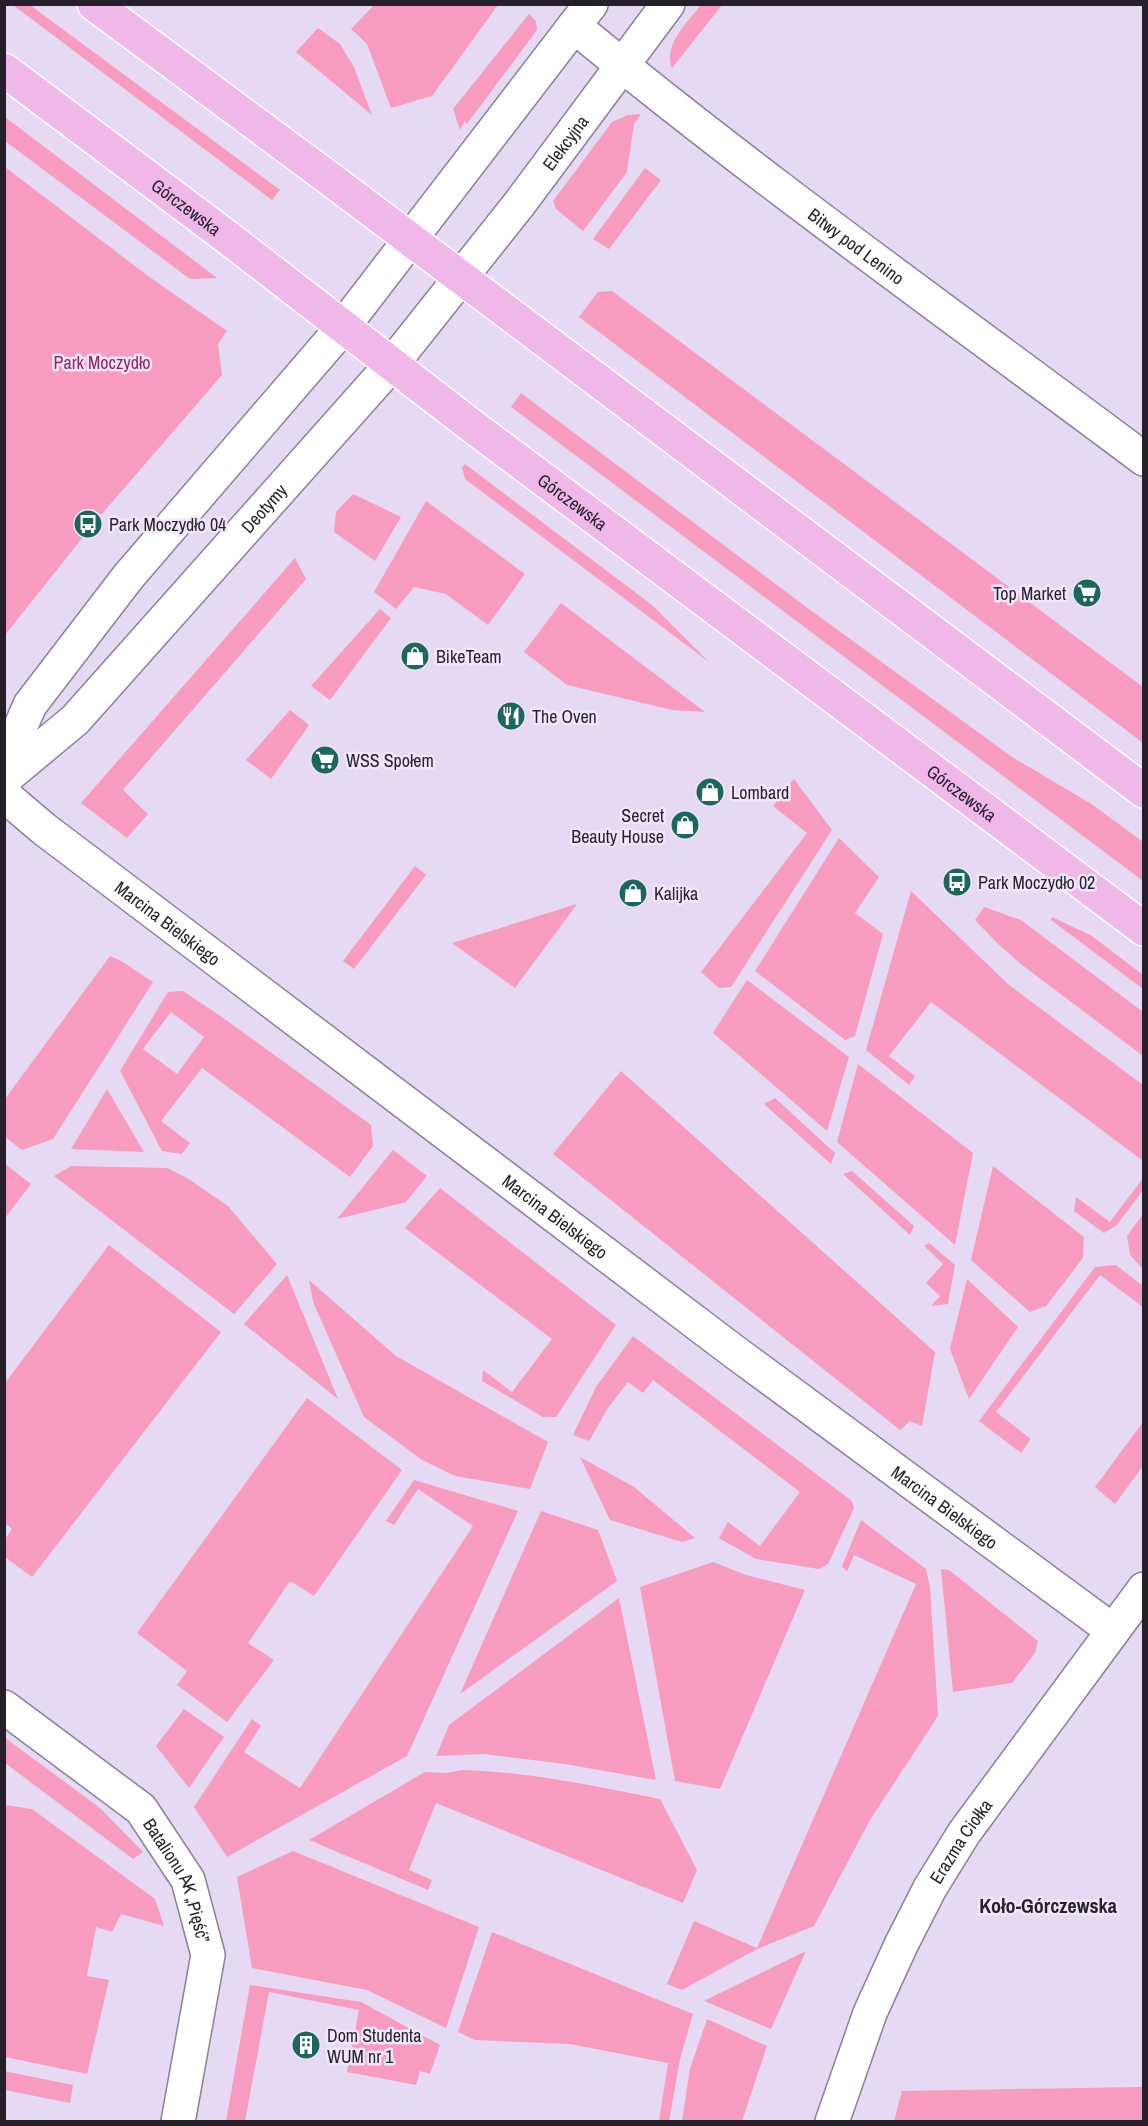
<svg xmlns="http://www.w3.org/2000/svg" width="1148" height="2126" viewBox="0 0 1148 2126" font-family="'Archivo Narrow',sans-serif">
<rect width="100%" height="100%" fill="#e5d9f3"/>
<!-- green -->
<g fill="#f79cbf" fill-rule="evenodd">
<polygon points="13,5 30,5 280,190 272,200"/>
<polygon points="374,5 374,4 498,5 432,96 391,108 367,44 351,29"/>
<path d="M701 5H722L672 68C663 44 688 22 701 5Z"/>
<polygon points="529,14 536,21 537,30 467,124 465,121 460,130 453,109"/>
<polygon points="318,28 340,44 354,67 372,115 296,52"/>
<polygon points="641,114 634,124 627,172 583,231 556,209 553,201 612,122 628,115"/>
<polygon points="5,117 217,278 190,279 5,141"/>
<polygon points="5,167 148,276 227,331 218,344 222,375 101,515 93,509 76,531 83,537 5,635"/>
<polygon points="645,168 661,180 609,249 593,239"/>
<polygon points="612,291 1143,687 1143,743 579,317 598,292"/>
<polygon points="521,393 809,609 1012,757 1093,805 1143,842 1143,881 511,407"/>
<polygon points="465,464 652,605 709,662 465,479 462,467"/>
<polygon points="353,494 401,517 375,561 334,532 336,512"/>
<polygon points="426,501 525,574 488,625 446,594 414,587 396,609 374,592"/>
<polygon points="295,558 306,579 123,790 148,814 127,838 81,803"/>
<polygon points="561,603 705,712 672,710 567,685 524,652"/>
<polygon points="380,609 391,618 330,700 311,686"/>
<polygon points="290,710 309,725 271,779 246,760"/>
<polygon points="794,779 832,830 731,987 719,988 701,972 807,833 773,806"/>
<polygon points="839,838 879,877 855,913 883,934 855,1036 845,1040 755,971"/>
<polygon points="415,866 426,875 354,969 343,961"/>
<polygon points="911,891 1009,985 1143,1085 1143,1161 931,1002 889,1056 915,1076 909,1085 866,1050"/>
<polygon points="577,904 515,988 452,943"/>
<polygon points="984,907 1021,920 1143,1012 1143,1056 1022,965 997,943 975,920"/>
<polygon points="1052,917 1092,936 1143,975 1143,989 1051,920"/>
<polygon points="110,956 121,961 153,982 53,1139 22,1150 5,1137 5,1099"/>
<polygon points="747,980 849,1057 827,1131 713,1033"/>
<path d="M183 991 222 1017 371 1125 373 1146 350 1177 202 1068 161 1121 190 1143 182 1154 162 1151 120 1071 168 992ZM171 1012 204 1037 177 1074 143 1049Z"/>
<polygon points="858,1064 973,1153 955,1245 837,1142"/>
<polygon points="621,1071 935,1352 922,1426 910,1421 900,1430 553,1154"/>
<polygon points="107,1089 144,1152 71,1149"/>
<polygon points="775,1098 835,1153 831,1164 764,1104"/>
<polygon points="393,1150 427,1176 406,1202 337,1219"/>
<polygon points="5,1164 31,1184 5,1218"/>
<polygon points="71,1166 167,1168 187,1178 228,1206 277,1264 234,1314 54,1176"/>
<polygon points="993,1166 1084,1237 1083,1258 1046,1306 1030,1312 971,1260"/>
<polygon points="852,1171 914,1226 910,1235 843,1174"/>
<polygon points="1143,1178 1143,1190 1117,1225 1104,1233 1074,1211 1076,1197 1110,1222"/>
<polygon points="440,1188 616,1325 556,1417 543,1417 482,1381 483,1370 512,1392 552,1339 405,1228"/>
<polygon points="1143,1214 1143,1269 1130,1255 1127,1236"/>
<polygon points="929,1243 955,1265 948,1304 931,1306 940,1296 926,1283 943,1264 924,1246"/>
<polygon points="109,1245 221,1332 32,1577 5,1557 5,1539 12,1529 5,1523 5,1383"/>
<polygon points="1116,1265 1143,1286 1143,1307 1100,1275 996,1412 1031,1439 1021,1453 979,1421 1095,1267"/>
<polygon points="287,1275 338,1399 244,1324"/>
<polygon points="967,1279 1018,1327 969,1399 950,1349"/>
<polygon points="309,1280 396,1356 548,1442 530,1489 455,1476 422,1460 364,1417 313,1302"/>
<polygon points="633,1336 852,1501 854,1508 828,1564 819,1569 756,1559 719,1538 728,1522 760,1546 800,1492 653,1380 643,1393 628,1382 608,1408 589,1441 573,1435 596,1387"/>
<polygon points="307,1398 402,1470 314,1596 290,1581 248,1643 274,1660 227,1722 177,1685 187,1671 137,1633"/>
<polygon points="1143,1422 1143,1466 1115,1504 1095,1487"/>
<polygon points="580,1457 634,1487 695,1538 682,1542 610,1520"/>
<polygon points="414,1480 518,1511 407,1756 227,1857 194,1807 252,1719 261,1726 244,1752 300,1788 473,1526 418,1489 394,1525 386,1521"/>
<polygon points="541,1511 598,1530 617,1581 460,1694"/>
<polygon points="861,1520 926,1569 930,1588 938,1716 870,1820 814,1926 757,1949 682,1990 667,1984 694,1921 757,1948 916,1584 854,1555 847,1572 842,1566"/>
<polygon points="713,1562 746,1575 805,1590 720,1789 675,1781 640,1587"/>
<polygon points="941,1569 949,1570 1038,1641 1035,1653 1012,1683 953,1692"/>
<polygon points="619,1598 656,1780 565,1764 483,1754 436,1756 449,1725"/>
<polygon points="184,1709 224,1737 189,1788 156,1746"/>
<polygon points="4,1737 100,1808 143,1852 133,1859 5,1763"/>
<path d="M462 1770C530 1772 594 1786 660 1799L697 1870 683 1903 436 1803 409 1870 432 1880 428 1890 309 1840 425 1772 447 1773Z"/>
<polygon points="5,1805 32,1809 155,1899 164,1926 121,1914 112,1932 96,1927 87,1976 109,1980 87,2074 5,2057"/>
<polygon points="293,1851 479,1927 446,2028 367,1990 252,1968 237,1877"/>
<polygon points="492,1932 693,2014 680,2059 669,2121 659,2121 668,2063 570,2044 475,2040 458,2032"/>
<polygon points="806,1951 771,2029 704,2001"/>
<polygon points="250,1985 361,2002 440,2045 430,2074 420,2071 416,2085 347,2072 359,2010 269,1992 245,2121 226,2121"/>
<polygon points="707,2019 767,2046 742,2121 682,2121 690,2069"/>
<polygon points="4,2071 73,2085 70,2103 5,2090"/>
<polygon points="1143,2087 1143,2121 894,2121 902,2091"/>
</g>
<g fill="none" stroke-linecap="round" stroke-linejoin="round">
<!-- minor casing -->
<g stroke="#8b8098" stroke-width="36">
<g id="minor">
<path id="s1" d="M574 26C758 178 953 316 1144 459"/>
<polyline points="4,765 30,705 128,577 343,327 591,4"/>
<path id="s2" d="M4 779 75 720 392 364 520 203 668 4"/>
<path id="s3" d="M4 795 44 829 732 1350 1112 1630"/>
<path id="s4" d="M4 1707 141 1809 188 1880 208 1955 178 2122"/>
<path id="s5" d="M832 2122 870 2013 901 1945 930 1888 964 1833 1144 1589"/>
</g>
</g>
<!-- major casing -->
<g stroke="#fff" stroke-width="36">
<g id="major">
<polyline points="94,4 322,173 1144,791"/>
<path id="s6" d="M4 70 223 234 472 426 1144 929"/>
</g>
</g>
<!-- minor -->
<use href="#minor" stroke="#fff" stroke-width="33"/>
<!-- major -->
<use href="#major" stroke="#efb8e9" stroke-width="33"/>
</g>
<!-- icons -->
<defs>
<g id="bus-disc" transform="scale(1.5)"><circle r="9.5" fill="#1c665e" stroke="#f1e7fc"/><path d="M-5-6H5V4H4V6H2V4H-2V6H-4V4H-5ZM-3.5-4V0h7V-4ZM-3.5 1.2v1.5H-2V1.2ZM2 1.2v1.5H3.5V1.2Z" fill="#fff"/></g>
<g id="supermarket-disc" transform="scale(1.5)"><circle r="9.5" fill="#1c665e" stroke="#f1e7fc"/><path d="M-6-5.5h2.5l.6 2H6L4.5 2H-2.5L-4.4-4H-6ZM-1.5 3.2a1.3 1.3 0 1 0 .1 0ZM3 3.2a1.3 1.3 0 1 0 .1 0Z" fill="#fff"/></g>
<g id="shop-disc" transform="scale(1.5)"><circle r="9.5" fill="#1c665e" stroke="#f1e7fc"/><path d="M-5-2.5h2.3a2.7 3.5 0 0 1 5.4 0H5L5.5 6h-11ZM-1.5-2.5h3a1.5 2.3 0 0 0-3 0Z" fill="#fff"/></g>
<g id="restaurant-disc" transform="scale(1.5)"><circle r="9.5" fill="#1c665e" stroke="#f1e7fc"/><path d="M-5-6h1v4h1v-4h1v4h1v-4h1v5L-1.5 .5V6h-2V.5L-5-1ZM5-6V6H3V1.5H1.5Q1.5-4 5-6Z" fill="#fff"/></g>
<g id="building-disc" transform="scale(1.5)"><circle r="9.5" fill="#1c665e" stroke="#f1e7fc"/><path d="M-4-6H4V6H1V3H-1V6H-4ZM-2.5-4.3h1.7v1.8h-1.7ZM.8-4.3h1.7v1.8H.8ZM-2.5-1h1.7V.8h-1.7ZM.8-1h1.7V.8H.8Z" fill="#fff"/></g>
</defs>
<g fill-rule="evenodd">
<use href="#bus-disc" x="88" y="524"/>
<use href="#supermarket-disc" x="1087" y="593"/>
<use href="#shop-disc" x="415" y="656"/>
<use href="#restaurant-disc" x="511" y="716"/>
<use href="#supermarket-disc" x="325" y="760"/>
<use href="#shop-disc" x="710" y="792"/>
<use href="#shop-disc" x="685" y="825"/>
<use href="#bus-disc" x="957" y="882"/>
<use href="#shop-disc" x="633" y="893"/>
<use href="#building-disc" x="306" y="2045"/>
</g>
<g text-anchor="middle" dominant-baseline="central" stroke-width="5" stroke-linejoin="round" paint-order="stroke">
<!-- street labels -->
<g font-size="18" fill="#241f28" stroke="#f1e7fc">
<text stroke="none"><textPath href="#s2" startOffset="850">Elekcyjna</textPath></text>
<text stroke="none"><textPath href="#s6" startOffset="228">Górczewska</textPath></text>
<text stroke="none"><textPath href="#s1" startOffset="358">Bitwy pod Lenino</textPath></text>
<text stroke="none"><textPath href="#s6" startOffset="714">Górczewska</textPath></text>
<text stroke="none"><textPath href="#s2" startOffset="376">Deotymy</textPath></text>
<text stroke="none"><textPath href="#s6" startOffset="1200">Górczewska</textPath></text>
<text stroke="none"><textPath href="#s3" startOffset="208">Marcina Bielskiego</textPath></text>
<text stroke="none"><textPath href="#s3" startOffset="694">Marcina Bielskiego</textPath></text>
<text stroke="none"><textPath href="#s3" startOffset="1180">Marcina Bielskiego</textPath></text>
<text stroke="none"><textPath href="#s5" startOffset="310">Erazma Ciołka</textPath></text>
<text stroke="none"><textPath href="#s4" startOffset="252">Batalionu AK „Pięść”</textPath></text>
</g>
<!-- park labels -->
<g font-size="18" fill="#922459" stroke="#f1e7fc">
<text x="102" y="362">Park Moczydło</text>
</g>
<!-- poi labels -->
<g font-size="18" fill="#241f28" stroke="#f1e7fc" text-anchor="start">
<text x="109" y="524">Park Moczydło 04</text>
<text x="1066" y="593" text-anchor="end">Top Market</text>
<text x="436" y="656">BikeTeam</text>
<text x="532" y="716">The Oven</text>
<text x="346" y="760">WSS Społem</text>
<text x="731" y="792">Lombard</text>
<text x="664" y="815" text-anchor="end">Secret<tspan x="664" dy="21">Beauty House</tspan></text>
<text x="978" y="882">Park Moczydło 02</text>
<text x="654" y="893">Kalijka</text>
<text x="327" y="2035">Dom Studenta<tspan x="327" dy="21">WUM nr 1</tspan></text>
</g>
<!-- neighbourhood labels -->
<g font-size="20" font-weight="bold" fill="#241f28" stroke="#f1e7fc">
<text x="1048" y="1905">Koło-Górczewska</text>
</g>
</g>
<!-- border -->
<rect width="1148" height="2126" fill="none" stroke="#241f28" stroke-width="12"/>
</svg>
